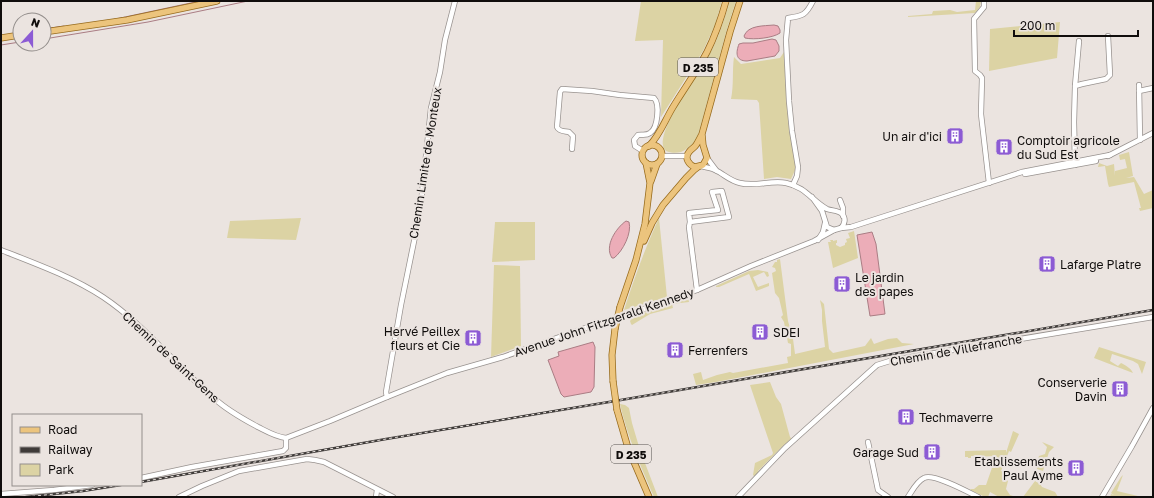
<svg xmlns="http://www.w3.org/2000/svg" width="1154" height="498" viewBox="0 0 1154 498" font-family="'Golos Text',sans-serif">
<rect width="100%" height="100%" fill="#ebe4e0"/>
<!-- green -->
<g fill="#dcd3a4">
<polygon points="641,1 722,1 715,25 703,51 661,117 663,40 635,41"/>
<path d="M730 1H736L727 29 697 139C694 143 686 150 681 152 677 153 672 153 669 152 644 145 703 67 709 55 719 38 724 19 730 1Z"/>
<polygon points="976,1 981,1 980,7 975,13 908,17 908,16 932,14 933,11 950,10 957,12 975,10"/>
<polygon points="1060,22 1057,58 989,71 990,29"/>
<path d="M784 52 789 129 795 158 796 168 791 179 777 177 764 179 759 103 757 100 731 99C734 85 732 71 734 57L741 64 780 58Z"/>
<polygon points="1129,152 1133,176 1126,178 1134,177 1144,194 1153,190 1153,208 1140,211 1139,208 1141,208 1134,182 1109,187 1108,184 1105,166 1098,167 1099,163 1107,166 1114,164 1115,176 1115,171 1127,168 1125,159 1120,160 1119,155"/>
<polygon points="301,218 296,240 227,238 230,221"/>
<path d="M659 218 667 297 624 310C634 279 645 248 659 218Z"/>
<polygon points="495,222 535,222 535,260 492,262"/>
<polygon points="854,231 858,258 833,268 828,242 831,242 830,240 833,240 833,241 837,240 837,243 836,243 836,245 840,247 845,245 845,243 847,242 846,239 850,238 848,233"/>
<polygon points="780,259 788,321 793,339 795,354 825,347 822,321 822,310 820,300 824,304 829,349 833,353 865,346 871,338 874,344 888,339 897,338 902,343 914,344 716,382 696,385 693,374 701,372 703,380 717,375 730,372 733,373 788,363 787,357 791,356 791,344 788,343 784,322 781,317 783,315 779,298 775,293 772,273 776,271 775,268 772,267 775,262 777,262 777,260"/>
<polygon points="494,265 520,266 521,346 491,357"/>
<polygon points="758,270 768,272 769,276 767,277 764,272 753,277 758,287 769,283 769,286 756,291 750,276 749,274 719,287 716,287 716,286 749,271"/>
<polygon points="688,297 689,302 672,304 673,308 650,314 632,325 631,324 630,321 633,317"/>
<path d="M1099 347 1146 362 1142 374 1138 364 1133 361 1112 354 1110 361 1118 366 1121 363C1125 365 1131 368 1133 373L1094 358Z"/>
<polygon points="770,382 776,397 781,404 790,437 793,440 788,445 785,444 758,471 759,473 755,477 753,475 755,463 772,455 773,453 750,385"/>
<path d="M620 404 625 405 629 408 632 423 640 450 658 497H654C641 467 627 436 620 404Z"/>
<polygon points="1013,431 1019,434 1011,452 1009,451 1001,471 1004,472 1005,479 1008,481 1006,489 1010,495 1016,497 999,497 990,492 988,497 985,497 970,490 971,489 974,489 979,485 986,485 994,462 993,461 994,456 976,457 975,456 971,456 971,458 968,458 968,457 965,457 965,451 1006,450 1006,453"/>
<polygon points="1042,442 1054,447 1049,452 1043,471 1037,469 1036,464 1039,456 1045,454 1047,447"/>
<polygon points="1123,475 1117,491 1142,497 1110,497 1111,494 1114,495 1111,493 1121,477"/>
<polygon points="1035,481 1040,484 1042,487 1055,492 1058,497 1023,497"/>
</g>
<!-- water -->
<g fill="#ecadb8" stroke="#aa7d84">
<path d="M774 25 778 26 780 30V33C773 38 754 40 745 38L744 36C748 25 764 26 774 25Z"/>
<path d="M772 39 776 40 779 46V51L775 56 747 61C735 61 736 52 739 44L743 43H753Z"/>
<path d="M626 221 629 222C632 233 623 251 614 258H612C604 246 616 228 626 221Z"/>
<polygon points="872,232 876,244 885,314 870,316 857,235"/>
<polygon points="593,342 595,347 594,387 591,392 564,397 561,394 548,360 559,356 558,352"/>
</g>
<g fill="none" stroke-linecap="round" stroke-linejoin="round">
<!-- stream -->
<g stroke="#aa7d84" stroke-width="1">
<polyline points="111,20 200,1"/>
<polyline points="44,29 64,26"/>
<polyline points="14,33 20,32"/>
<polyline points="44,39 148,22 248,1"/>
<polyline points="1,45 20,42"/>
</g>
<!-- minor casing -->
<g stroke="#98928f" stroke-width="6">
<g id="minor">
<polyline points="984,1 984,7 974,19 975,71 980,75 982,78 981,114 989,183"/>
<polyline points="1139,85 1140,140"/>
<polyline points="1075,86 1079,41"/>
<polyline points="1139,91 1153,88"/>
<path d="M572 149 573 136 569 132C565 131 559 132 557 127L560 92 562 89 592 91 620 95 654 98C660 104 658 128 650 133 646 136 642 134 638 135L634 140 635 146 643 151"/>
<polyline points="662,156 687,156"/>
<polyline points="1108,156 1153,133"/>
<polyline points="707,158 716,170"/>
<polyline points="1075,165 1074,122 1075,86 1082,84 1106,79 1110,75 1108,36"/>
<path d="M700 166C705 167 711 168 715 170 724 174 730 181 740 183 755 187 771 180 786 183 806 187 812 201 827 209 832 211 838 210 842 214 846 218 845 224 841 228L834 230 827 227 822 211 812 197"/>
<polyline points="1025,174 1096,161"/>
<path d="M793 185 797 176 798 167 792 131 789 101 786 40 788 18C803 16 806 15 813 1"/>
<polyline points="840,200 843,208 843,216"/>
<polyline points="690,222 689,213 718,210 712,192 722,191 729,217 690,222 689,227 697,290"/>
<polyline points="841,228 851,227 1022,172 1110,155"/>
<polyline points="818,240 823,232 825,223"/>
<path d="M1 250C34 263 73 277 103 297 145 325 176 366 215 399 227 410 243 419 258 427 266 431 276 437 286 438L330 421 387 397 447 373 503 357 585 328 665 302 697 290 751 266 814 241 834 230"/>
<polyline points="387,397 386,392 401,305 420,212 431,108 440,72 445,40 455,1"/>
<polyline points="868,442 878,490 888,497"/>
<polyline points="141,478 192,467 283,451 286,448 286,438"/>
<polyline points="1,494 54,490 92,485"/>
<polyline points="179,497 202,486 239,471 307,459 315,460 324,462 393,497"/>
<polyline points="376,497 377,490"/>
<polyline points="738,497 785,448 877,365 893,360 1153,317"/>
<path d="M908 497C912 491 917 481 924 478 933 473 968 492 978 497"/>
<polyline points="1102,497 1132,446 1153,408"/>
</g>
</g>
<!-- major casing -->
<g stroke="#976b1d" stroke-width="7">
<g id="major">
<polyline points="44,32 127,20 217,1"/>
<polyline points="1,38 20,35"/>
<path d="M702 134 703 145 707 158 703 165 695 167C689 165 684 158 689 152 691 149 694 148 696 145 698 142 700 138 702 134L730 32 740 1"/>
<circle cx="652" cy="155" r="10"/>
<path d="M649 146C660 135 665 120 673 107 684 89 697 71 707 52 715 36 721 19 726 1"/>
<polyline points="651,181 657,164"/>
<polyline points="644,241 652,223 663,205 686,178 694,170 698,167"/>
<polyline points="620,307 636,260 645,224 650,183 646,163"/>
<polyline points="613,381 612,355 615,329"/>
<polyline points="617,410 628,448 649,497"/>
</g>
</g>
<!-- minor -->
<use href="#minor" stroke="#fff" stroke-width="4.5"/>
<!-- major -->
<use href="#major" stroke="#ecc47d" stroke-width="5.5"/>
<!-- rail casing -->
<g stroke="#3f3b39" stroke-width="2.5">
<g id="rail">
<polyline points="141,482 386,439 609,402 1153,310"/>
<polyline points="26,497 83,491 121,485"/>
</g>
</g>
<!-- rail -->
<use href="#rail" stroke="#ebe4e0" stroke-width="1" stroke-dasharray="3" stroke-linecap="butt"/>
<!-- major-bridge casing -->
<g stroke="#976b1d" stroke-width="7" stroke-linecap="butt">
<g id="major-bridge">
<polyline points="615,329 620,307"/>
<polyline points="613,381 617,410"/>
</g>
</g>
<!-- major-bridge -->
<use href="#major-bridge" stroke="#ecc47d" stroke-width="5.5"/>
</g>
<!-- icons -->
<defs>
<g id="building-square" transform="scale(0.9)"><rect x="-9" y="-9" width="18" height="18" rx="4" fill="#8c5bd4" stroke="#ebe4e0"/><path d="M-4-6H4V6H1V3H-1V6H-4ZM-2.5-4.3h1.7v1.8h-1.7ZM.8-4.3h1.7v1.8H.8ZM-2.5-1h1.7V.8h-1.7ZM.8-1h1.7V.8H.8Z" fill="#fff"/></g>
</defs>
<g fill-rule="evenodd">
<use href="#building-square" x="955" y="136"/>
<use href="#building-square" x="1004" y="147"/>
<use href="#building-square" x="1047" y="264"/>
<use href="#building-square" x="842" y="284"/>
<use href="#building-square" x="760" y="332"/>
<use href="#building-square" x="473" y="338"/>
<use href="#building-square" x="675" y="350"/>
<use href="#building-square" x="1120" y="389"/>
<use href="#building-square" x="906" y="417"/>
<use href="#building-square" x="932" y="452"/>
<use href="#building-square" x="1076" y="468"/>
</g>
<g text-anchor="middle" dominant-baseline="central" stroke-width="4" stroke-linejoin="round" paint-order="stroke">
<!-- shield labels -->
<g fill="#ebe4e0" stroke="#524e4c" stroke-width="1">
<rect x="678" y="58" width="40" height="18" rx="3"/>
<rect x="611" y="445" width="40" height="18" rx="3"/>
</g>
<g font-size="11" font-weight="bold" fill="#100d0c">
<text x="698" y="67">D 235</text>
<text x="631" y="454">D 235</text>
</g>
<!-- poi labels -->
<g font-size="12" fill="#100d0c" stroke="#ebe4e0" text-anchor="start">
<text x="942" y="136" text-anchor="end">Un air d'ici</text>
<text x="1017" y="140">Comptoir agricole<tspan x="1017" dy="14">du Sud Est</tspan></text>
<text x="1060" y="264">Lafarge Platre</text>
<text x="855" y="277">Le jardin<tspan x="855" dy="14">des papes</tspan></text>
<text x="460" y="331" text-anchor="end">Hervé Peillex<tspan x="460" dy="14">fleurs et Cie</tspan></text>
<text x="773" y="332">SDEI</text>
<text x="688" y="350">Ferrenfers</text>
<text x="1107" y="382" text-anchor="end">Conserverie<tspan x="1107" dy="14">Davin</tspan></text>
<text x="919" y="417">Techmaverre</text>
<text x="919" y="452" text-anchor="end">Garage Sud</text>
<text x="1063" y="461" text-anchor="end">Etablissements<tspan x="1063" dy="14">Paul Ayme</tspan></text>
</g>
<!-- street labels -->
<g font-size="12" fill="#100d0c" stroke="#ebe4e0">
<text transform="translate(425 163) rotate(-81)">Chemin Limite de Monteux</text>
<text transform="translate(604 322) rotate(-19)">Avenue John Fitzgerald Kennedy</text>
<text transform="translate(956 350) rotate(-10)">Chemin de Villefranche</text>
<text transform="translate(171 357) rotate(43)">Chemin de Saint-Gens</text>
</g>
</g>
<!-- border -->
<rect width="1154" height="498" fill="none" stroke="#100d0c" stroke-width="4"/>
<!-- legend -->
<rect x="12" y="414" width="130" height="72" fill="#ebe4e0" stroke="#938e8b"/>
<rect x="20" y="427" width="20" height="6" fill="#ecc47d" stroke="#938e8b"/>
<text x="48" y="434" font-size="12" fill="#100d0c">Road</text>
<rect x="20" y="447" width="20" height="6" fill="#3f3b39" stroke="#938e8b"/>
<text x="48" y="454" font-size="12" fill="#100d0c">Railway</text>
<rect x="20" y="464" width="20" height="12" fill="#dcd3a4" stroke="#938e8b"/>
<text x="48" y="474" font-size="12" fill="#100d0c">Park</text>
<!-- north arrow -->
<g transform="translate(32 32) rotate(21)"><circle r="19" fill="#ebe4e0" stroke="#938e8b"/>
<path d="M0-3L7 15L0 10L-7 15Z" fill="#8c5bd4"/>
<text y="-6" font-size="11" font-weight="bold" text-anchor="middle" fill="#100d0c">N</text>
</g>
<!-- scale -->
<path d="M1014 30v6h124v-6" fill="none" stroke="#100d0c" stroke-width="2"/>
<text x="1020" y="30" font-size="12" fill="#100d0c" stroke="#ebe4e0" stroke-width="3" paint-order="stroke">200 m</text>
</svg>
